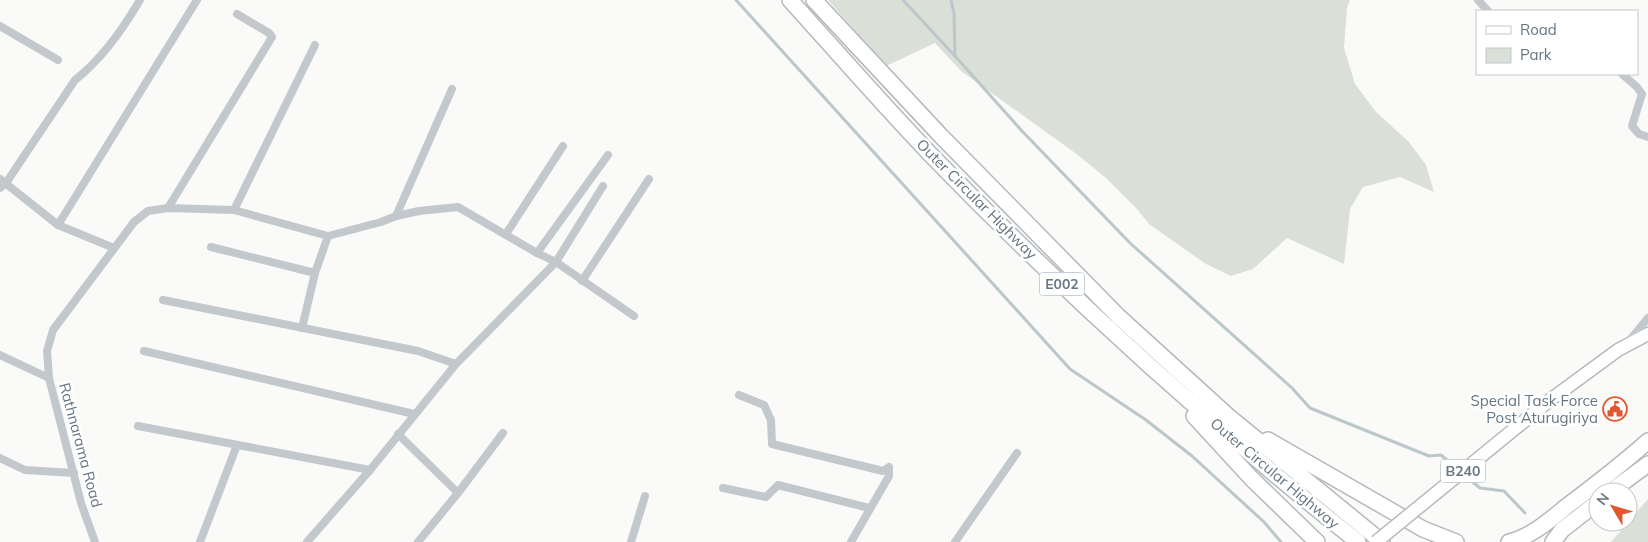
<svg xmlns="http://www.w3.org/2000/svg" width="1648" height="542" viewBox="0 0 1648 542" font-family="Mulish,sans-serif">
<rect width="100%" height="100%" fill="#fafaf8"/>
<!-- green -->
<g fill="#dadfd7">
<polygon points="828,0 1350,0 1347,8 1344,48 1355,84 1376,112 1409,142 1426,165 1434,192 1400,177 1363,187 1350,209 1344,264 1287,238 1253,269 1231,276 1206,264 1149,224 1137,209 1106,178 1078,155 961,71 935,43 886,66"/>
<polygon points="1648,499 1648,542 1611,542"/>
</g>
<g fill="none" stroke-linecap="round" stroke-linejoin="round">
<!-- stream -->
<g stroke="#bbc7cb" stroke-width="3">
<polyline points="736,0 1070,369 1146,420 1192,456 1264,522 1281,542"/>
<polyline points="903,0 955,56 1022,131 1130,243 1292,388 1310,408 1429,456 1441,455 1460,471"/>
<polyline points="951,0 954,13 955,56"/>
<polyline points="1464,475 1480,488 1504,491 1525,513"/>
</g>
<!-- primary casing -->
<g stroke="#b5babe" stroke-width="15">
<polyline id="primary" points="1550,400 1618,350 1648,334"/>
</g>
<!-- motorway casing -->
<g stroke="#b4b9bd" stroke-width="18">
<g id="motorway">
<path d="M790 0C837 52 883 105 931 155 1065 293 1208 423 1358 542"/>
<polyline points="814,0 941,136 1119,317 1228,416 1382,542"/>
<polyline points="1194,416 1251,478 1317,542"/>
<polyline points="1268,440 1423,529 1456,542"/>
<polyline points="1610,492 1648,464"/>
<path d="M1509 542C1531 537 1550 520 1567 506 1595 485 1622 464 1648 441"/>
<polyline points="1553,542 1562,530 1598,502"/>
</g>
</g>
<!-- minor -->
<g stroke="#c3c8cc" stroke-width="8">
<polyline points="1478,0 1488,11"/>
<polyline points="0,26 58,60"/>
<polyline points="1622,74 1637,87 1642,94 1632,126 1639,134 1648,137"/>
<polyline points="0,179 58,225 114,248"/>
<path d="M0 188 6 183 75 80C102 59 123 29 140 0"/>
<polyline points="168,208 272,37 269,33 237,14"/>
<polyline points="234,210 315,45"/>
<polyline points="396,216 452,89"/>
<polyline points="58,225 197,0"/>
<polyline points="506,234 563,146"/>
<polyline points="211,247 315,273 302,328"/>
<polyline points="537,253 608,155"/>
<polyline points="315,273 328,236"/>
<polyline points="582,281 649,179"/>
<polyline points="163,300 418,351 456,364"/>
<polyline points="1629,341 1648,318"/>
<polyline points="144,351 414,414"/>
<polyline points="0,355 49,378 81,503 95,542"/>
<polyline points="49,378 47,351 53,330 134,222 148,211 168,208 234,210 328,236 381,222 396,216 419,211 458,207 537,253 556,262 634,316"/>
<polyline points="739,395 764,405 771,420 772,444 883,471 889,467 889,476 851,542"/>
<polyline points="138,426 370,470"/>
<polyline points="398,434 458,493"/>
<polyline points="0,458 25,470 74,473"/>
<polyline points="723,488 766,497 778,485 869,508"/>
<polyline points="200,542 237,445"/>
<polyline points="307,542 370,470 456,364 556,262 603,186"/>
<polyline points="418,542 458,493 503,433"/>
<polyline points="631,542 645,496"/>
<polyline points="955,542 1017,453"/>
</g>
<!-- primary -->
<use href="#primary" stroke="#fff" stroke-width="12"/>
<!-- motorway -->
<use href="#motorway" stroke="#fff" stroke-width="15"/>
<!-- primary-bridge casing -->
<g stroke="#b5babe" stroke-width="15" stroke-linecap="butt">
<polyline id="primary-bridge" points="1376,542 1550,400"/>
</g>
<!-- primary-bridge -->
<use href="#primary-bridge" stroke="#fff" stroke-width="12"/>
</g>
<!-- icons -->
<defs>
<g id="civic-ring" transform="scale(1.25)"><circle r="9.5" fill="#fff" stroke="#e4572e" stroke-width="1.5"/><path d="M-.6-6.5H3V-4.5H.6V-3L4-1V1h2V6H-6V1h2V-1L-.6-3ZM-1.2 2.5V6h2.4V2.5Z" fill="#e4572e"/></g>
</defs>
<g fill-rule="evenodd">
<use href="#civic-ring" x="1615" y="409"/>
</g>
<g text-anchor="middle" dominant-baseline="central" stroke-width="5" stroke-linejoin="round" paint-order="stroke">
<!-- shield labels -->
<g fill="#fff" stroke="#939fa8" stroke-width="1">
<rect x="1039.5" y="272.5" width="45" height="23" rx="4"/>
<rect x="1440.5" y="459.5" width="45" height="23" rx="4"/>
</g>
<g font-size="14" font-weight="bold" fill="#657683">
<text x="1062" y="284">E002</text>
<text x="1463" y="471">B240</text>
</g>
<!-- street labels -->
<g font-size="15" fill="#657683" stroke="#fff">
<text transform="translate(977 199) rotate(45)">Outer Circular Highway</text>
<text transform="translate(81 445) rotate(75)">Rathnarama Road</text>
<text transform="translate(1275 473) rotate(40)">Outer Circular Highway</text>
</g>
<!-- poi labels -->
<g font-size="15" fill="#657683" stroke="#fff" text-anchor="end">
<text x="1598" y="400">Special Task Force<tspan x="1598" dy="17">Post Aturugiriya</tspan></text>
</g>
</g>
<!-- legend -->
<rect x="1476" y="10" width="162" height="65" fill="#ffffff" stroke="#c1c8cd"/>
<rect x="1486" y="26" width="25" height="8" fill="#ffffff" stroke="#c1c8cd"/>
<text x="1520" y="35" font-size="15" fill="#657683">Road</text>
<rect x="1486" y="48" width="25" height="15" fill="#dadfd7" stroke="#c1c8cd"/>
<text x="1520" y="60" font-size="15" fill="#657683">Park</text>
<!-- north arrow -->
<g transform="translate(1613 507) rotate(308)"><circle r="24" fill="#ffffff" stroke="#c1c8cd"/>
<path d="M0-4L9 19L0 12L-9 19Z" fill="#e4572e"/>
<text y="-8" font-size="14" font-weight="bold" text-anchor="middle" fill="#657683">N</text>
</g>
</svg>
